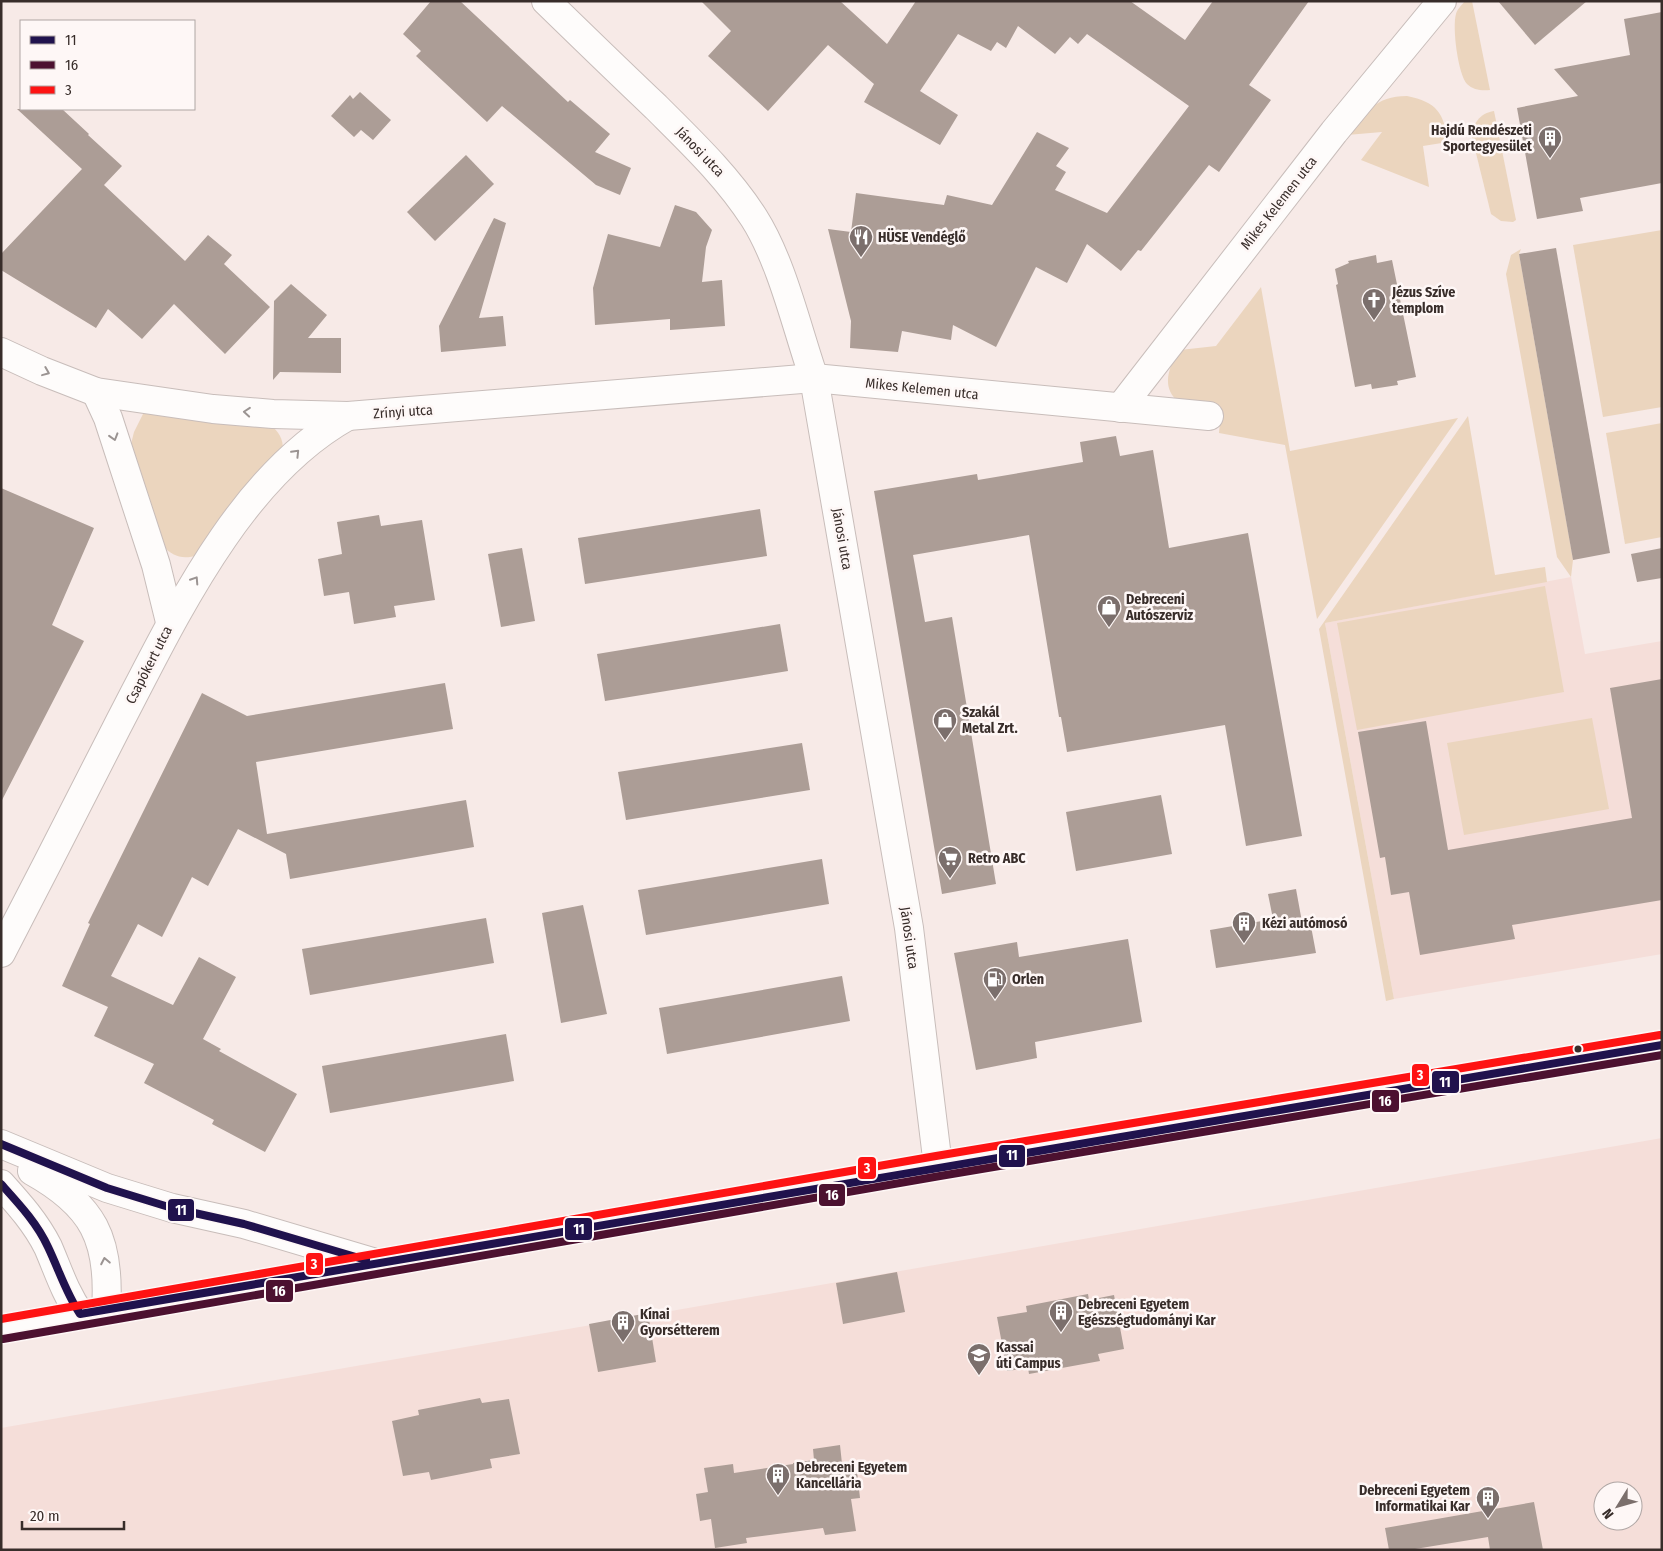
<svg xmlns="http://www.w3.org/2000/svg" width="1663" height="1551" viewBox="0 0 1663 1551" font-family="'Fira Sans Condensed',sans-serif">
<rect width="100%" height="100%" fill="#f7eae7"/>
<!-- built -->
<g fill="#f5ded9" fill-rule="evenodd">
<polygon points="1571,577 1585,654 1662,641 1662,954 1394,999 1325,623"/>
<path d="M1662 1138V1550H1V1428ZM1603 1491H1633V1521H1603Z"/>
</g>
<!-- green -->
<g fill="#ebd5be">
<path d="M1465 1H1472L1490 90C1482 91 1473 90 1467 84 1458 74 1452 27 1456 14 1457 9 1462 5 1465 1Z"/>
<path d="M1407 96C1437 102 1444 113 1448 142L1423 146 1429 187 1361 160 1382 132 1347 135C1366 113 1375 96 1407 96Z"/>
<path d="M1494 111 1516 220 1513 222 1501 221 1491 214 1472 137C1472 124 1480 113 1494 111Z"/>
<polygon points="1662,230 1662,407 1603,417 1573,245"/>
<polygon points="1521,249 1519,254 1573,560 1571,577 1557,557 1506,274 1511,255"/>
<path d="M1261 287 1290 451 1458 418 1317 619 1285 445 1219 433 1221 411C1211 409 1186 407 1179 402 1160 388 1169 365 1180 350L1216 346Z"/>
<path d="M144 412 270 425C279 431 283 439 283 450L198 555C183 560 173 557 162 545L130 448 134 432Z"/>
<polygon points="1468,416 1495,575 1545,567 1547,582 1325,623 1394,999 1386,1001 1319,629"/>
<polygon points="1662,423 1662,537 1625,544 1606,433"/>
<polygon points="1545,586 1564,692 1357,730 1337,623"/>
<polygon points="1592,718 1609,809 1464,835 1447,743"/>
</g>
<!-- building -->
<g fill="#ac9d96">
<polygon points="431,1 460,1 568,102 570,100 610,134 595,152 631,168 620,195 596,185 502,106 487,122 416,56 421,51 403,34"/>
<polygon points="701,1 840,1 887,44 916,1 1130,1 1185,40 1213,1 1309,1 1249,85 1271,100 1219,172 1209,165 1141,251 1138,250 1121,271 1087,244 1067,283 1036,267 996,347 953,325 951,340 902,331 898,352 850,348 851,321 828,229 851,232 856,193 944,205 947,195 992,205 1037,132 1069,148 1056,166 1066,172 1055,190 1107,213 1189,106 1087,34 1078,44 1070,37 1055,54 1018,26 1006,48 997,42 991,51 958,34 920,91 958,115 940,145 864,102 874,84 828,45 768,111 708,56 731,31"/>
<polygon points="1498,1 1587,1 1535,45"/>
<polygon points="1662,12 1662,183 1580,198 1583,211 1537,219 1517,108 1578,96 1554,69 1630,55 1624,19"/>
<polygon points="360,92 391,120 373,140 361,130 354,137 331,116 350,95 353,99"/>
<polygon points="17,109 62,109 89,134 88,135 122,166 104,185 185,261 208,235 232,255 224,264 270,307 225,354 174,304 142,339 108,309 96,328 1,270 1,254 82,169"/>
<polygon points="466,155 494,184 435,241 407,212"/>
<polygon points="675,205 696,212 712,230 706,247 702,282 722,280 725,326 670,330 670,319 595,325 593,288 608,234 660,247"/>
<polygon points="494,218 506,223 479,318 503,316 506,346 441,352 439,326"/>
<polygon points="1556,248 1610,553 1573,560 1519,254"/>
<polygon points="1376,255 1377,263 1392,260 1416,377 1397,381 1398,385 1372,389 1371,384 1355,387 1336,285 1338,284 1335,269 1349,263 1348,261"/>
<polygon points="291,284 327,315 308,338 341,338 341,373 280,372 273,380 274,301"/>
<polygon points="1116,436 1120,456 1153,450 1169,548 1248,533 1302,836 1246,846 1225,725 1067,752 1061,717 1059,717 1029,535 913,555 925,622 952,617 996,884 942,894 874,491 977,474 978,480 1083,462 1080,442"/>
<polygon points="1,488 94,528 52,625 84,641 1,802"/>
<polygon points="760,509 767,556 585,584 578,538"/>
<polygon points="379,515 381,526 422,520 435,600 394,606 396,617 354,624 349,592 324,596 318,559 342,554 337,522"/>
<polygon points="522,548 535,621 501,627 488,554"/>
<polygon points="1662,548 1662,578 1637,582 1631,554"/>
<polygon points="780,624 788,671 605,701 597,654"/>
<polygon points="1662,679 1662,900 1512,925 1515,939 1420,955 1409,892 1391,895 1385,857 1380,858 1358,732 1426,721 1448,850 1632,818 1610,688"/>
<polygon points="445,683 453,729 256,762 267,834 466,800 474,847 290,879 286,854 238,829 208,886 192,877 162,937 138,924 111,976 173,1005 199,957 236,977 203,1039 221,1049 219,1051 297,1094 265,1152 212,1124 214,1120 144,1083 154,1064 94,1036 108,1007 62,986 90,924 88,923 202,693 247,716"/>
<polygon points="802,743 810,790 626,820 618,772"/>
<polygon points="1161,795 1172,854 1076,871 1066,812"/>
<polygon points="822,859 829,904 646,935 638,890"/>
<polygon points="1296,889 1302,922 1310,921 1316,953 1216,968 1210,930 1273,919 1268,894"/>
<polygon points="583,905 607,1014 561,1023 542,913"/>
<polygon points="486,918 494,963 310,995 302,949"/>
<polygon points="1128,939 1142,1022 1035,1042 1037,1058 976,1070 954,953 1017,942 1019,957"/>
<polygon points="842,976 850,1021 667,1054 659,1008"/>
<polygon points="506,1034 514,1081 330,1113 322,1066"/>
<polygon points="897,1272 905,1312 843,1324 836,1283"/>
<polygon points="1088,1294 1089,1300 1114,1295 1124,1349 1098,1354 1100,1361 1029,1374 1028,1368 1007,1371 997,1317 1027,1312 1026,1306"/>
<polygon points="648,1313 656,1362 598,1372 589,1324"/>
<polygon points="480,1398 482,1403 509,1399 520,1454 490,1459 492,1468 431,1480 429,1472 403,1476 392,1421 419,1415 418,1410"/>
<polygon points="840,1445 843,1473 857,1471 860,1498 851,1499 856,1531 825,1535 823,1528 746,1538 747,1543 715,1548 711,1519 700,1521 696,1494 708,1492 704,1468 733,1464 734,1473 793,1464 793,1463 814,1460 813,1449"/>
<polygon points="1534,1502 1543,1550 1490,1550 1488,1537 1409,1550 1389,1550 1385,1528"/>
</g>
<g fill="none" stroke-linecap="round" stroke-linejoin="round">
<!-- street casing -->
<g stroke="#c8bdba" stroke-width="30">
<g id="street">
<path d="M546 1C583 37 619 72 656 107 691 142 727 176 754 218 782 262 797 329 814 378L909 928 938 1166"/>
<polyline points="1,352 42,371 96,392 213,409 273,414 348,416 814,378 1209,416"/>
<polyline points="96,392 108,418 156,565 170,622"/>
<polyline points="1120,408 1334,132 1442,1"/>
<path d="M1 953C40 878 79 802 117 727 173 620 238 477 348 416"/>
</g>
</g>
<!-- primary casing -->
<g stroke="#c8bdba" stroke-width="30">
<g id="primary">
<polyline points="1,1144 107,1188 172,1208 244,1224 372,1262"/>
<path d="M32 1171C93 1205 111 1239 106 1310"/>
<path d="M1 1184C19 1204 36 1223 48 1247 58 1270 65 1293 80 1314"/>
<polyline points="1,1329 938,1166 1662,1045"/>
</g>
</g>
<!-- street -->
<use href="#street" stroke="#fefcfb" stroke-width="28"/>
<!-- primary -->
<use href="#primary" stroke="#fefcfb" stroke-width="28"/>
<!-- bus-1 casing -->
<g stroke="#fef7f6" stroke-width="11">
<g id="bus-1">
<polyline points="1,1144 107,1188 172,1208 244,1224 366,1260"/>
<path d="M1 1184C19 1204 37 1223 48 1247 59 1270 66 1293 80 1314L1662 1045"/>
</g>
</g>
<!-- bus-2 casing -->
<g stroke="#fef7f6" stroke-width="11">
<polyline id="bus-2" points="3,1339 940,1176 1662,1055"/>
</g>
<!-- bus-3 casing -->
<g stroke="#fef7f6" stroke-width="11">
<polyline id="bus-3" points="1,1319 936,1156 1660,1035"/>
</g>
<!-- bus-1 -->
<use href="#bus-1" stroke="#20124d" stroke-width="8"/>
<!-- bus-2 -->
<use href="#bus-2" stroke="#4c1130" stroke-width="8"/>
<!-- bus-3 -->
<use href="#bus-3" stroke="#fe1313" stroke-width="8"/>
</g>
<!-- one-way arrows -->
<defs><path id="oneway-chevron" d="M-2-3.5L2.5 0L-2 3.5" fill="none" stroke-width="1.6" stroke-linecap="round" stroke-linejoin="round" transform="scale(1.25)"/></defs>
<g stroke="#9b9492">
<use href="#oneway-chevron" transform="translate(46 372) rotate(22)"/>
<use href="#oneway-chevron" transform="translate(247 412) rotate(-175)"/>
<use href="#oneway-chevron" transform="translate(114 437) rotate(73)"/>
<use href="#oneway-chevron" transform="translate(296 453) rotate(-46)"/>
<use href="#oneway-chevron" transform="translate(195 580) rotate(-57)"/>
<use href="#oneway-chevron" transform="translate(105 1261) rotate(-101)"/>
</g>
<!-- icons -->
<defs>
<g id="building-pin" transform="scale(1.25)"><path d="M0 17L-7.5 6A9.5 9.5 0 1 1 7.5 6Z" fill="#7b6f6c" stroke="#fef7f6"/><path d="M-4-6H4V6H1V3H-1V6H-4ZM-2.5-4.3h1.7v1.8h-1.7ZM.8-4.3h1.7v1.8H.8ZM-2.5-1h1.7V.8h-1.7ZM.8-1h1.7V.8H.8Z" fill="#fff"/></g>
<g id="restaurant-pin" transform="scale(1.25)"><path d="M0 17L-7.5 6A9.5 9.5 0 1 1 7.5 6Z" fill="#7b6f6c" stroke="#fef7f6"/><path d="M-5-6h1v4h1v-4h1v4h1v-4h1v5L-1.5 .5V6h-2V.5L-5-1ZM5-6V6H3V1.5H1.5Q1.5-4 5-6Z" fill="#fff"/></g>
<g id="church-pin" transform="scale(1.25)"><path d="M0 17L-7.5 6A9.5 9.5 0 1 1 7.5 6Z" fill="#7b6f6c" stroke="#fef7f6"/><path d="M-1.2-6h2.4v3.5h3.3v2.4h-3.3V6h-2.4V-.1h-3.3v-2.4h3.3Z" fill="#fff"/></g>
<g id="shop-pin" transform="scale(1.25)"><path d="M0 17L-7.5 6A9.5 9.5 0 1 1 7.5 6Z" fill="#7b6f6c" stroke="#fef7f6"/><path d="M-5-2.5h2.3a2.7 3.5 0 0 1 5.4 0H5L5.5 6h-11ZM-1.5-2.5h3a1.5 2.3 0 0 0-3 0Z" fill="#fff"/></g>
<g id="supermarket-pin" transform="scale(1.25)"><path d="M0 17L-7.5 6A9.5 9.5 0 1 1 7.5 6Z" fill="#7b6f6c" stroke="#fef7f6"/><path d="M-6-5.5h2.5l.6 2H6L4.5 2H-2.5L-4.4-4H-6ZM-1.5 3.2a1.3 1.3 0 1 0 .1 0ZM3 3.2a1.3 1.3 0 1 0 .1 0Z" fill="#fff"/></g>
<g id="fuel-pin" transform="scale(1.25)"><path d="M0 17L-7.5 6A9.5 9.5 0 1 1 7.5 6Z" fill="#7b6f6c" stroke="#fef7f6"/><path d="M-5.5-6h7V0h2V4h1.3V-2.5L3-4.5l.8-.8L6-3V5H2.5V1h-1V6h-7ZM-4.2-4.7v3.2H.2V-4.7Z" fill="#fff"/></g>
<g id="university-pin" transform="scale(1.25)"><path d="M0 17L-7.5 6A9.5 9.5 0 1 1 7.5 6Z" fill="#7b6f6c" stroke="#fef7f6"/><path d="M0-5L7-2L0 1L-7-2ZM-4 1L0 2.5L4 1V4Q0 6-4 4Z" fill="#fff"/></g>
</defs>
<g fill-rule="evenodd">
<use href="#building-pin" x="1550" y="138"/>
<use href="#restaurant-pin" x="861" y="237"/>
<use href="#church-pin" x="1374" y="300"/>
<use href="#shop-pin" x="1109" y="607"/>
<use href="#shop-pin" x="945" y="720"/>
<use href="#supermarket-pin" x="950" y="858"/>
<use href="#building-pin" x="1244" y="923"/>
<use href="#fuel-pin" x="995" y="979"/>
<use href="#building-pin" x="1061" y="1312"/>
<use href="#building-pin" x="623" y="1322"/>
<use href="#university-pin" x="979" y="1355"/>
<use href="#building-pin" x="778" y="1475"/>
<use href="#building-pin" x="1488" y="1498"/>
</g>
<!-- markers -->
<circle fill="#382d2a" stroke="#fef7f6" stroke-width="2" cx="1578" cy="1049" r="4.5"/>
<g text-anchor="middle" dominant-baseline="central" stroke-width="5" stroke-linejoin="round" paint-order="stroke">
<!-- poi labels -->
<g font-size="14" font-weight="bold" fill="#382d2a" stroke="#fef7f6" text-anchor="start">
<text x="1532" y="130" text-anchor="end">Hajdú Rendészeti<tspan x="1532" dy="16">Sportegyesület</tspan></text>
<text x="878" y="237">HÜSE Vendéglő</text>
<text x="1392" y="292">Jézus Szíve<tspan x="1392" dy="16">templom</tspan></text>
<text x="1126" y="599">Debreceni<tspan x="1126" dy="16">Autószerviz</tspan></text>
<text x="962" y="712">Szakál<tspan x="962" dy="16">Metal Zrt.</tspan></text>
<text x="968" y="858">Retro ABC</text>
<text x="1262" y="923">Kézi autómosó</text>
<text x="1012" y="979">Orlen</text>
<text x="1078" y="1304">Debreceni Egyetem<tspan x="1078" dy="16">Egészségtudományi Kar</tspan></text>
<text x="640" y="1314">Kínai<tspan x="640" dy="16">Gyorsétterem</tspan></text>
<text x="996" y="1347">Kassai<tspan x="996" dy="16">úti Campus</tspan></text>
<text x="796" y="1467">Debreceni Egyetem<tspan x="796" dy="16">Kancellária</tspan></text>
<text x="1470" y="1490" text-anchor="end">Debreceni Egyetem<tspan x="1470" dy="16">Informatikai Kar</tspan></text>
</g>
<!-- street labels -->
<g font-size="14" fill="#382d2a" stroke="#fef7f6">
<text transform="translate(700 152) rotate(46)">Jánosi utca</text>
<text transform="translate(1279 203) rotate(-52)">Mikes Kelemen utca</text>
<text transform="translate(922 389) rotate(6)">Mikes Kelemen utca</text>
<text transform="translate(403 412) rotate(-4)">Zrínyi utca</text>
<text transform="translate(842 539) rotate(80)">Jánosi utca</text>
<text transform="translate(149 665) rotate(-63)">Csapókert utca</text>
<text transform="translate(909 938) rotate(82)">Jánosi utca</text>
</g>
</g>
<g stroke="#fef7f6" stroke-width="2">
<rect x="1411" y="1063" width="19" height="24" rx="5" fill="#fe1313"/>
<rect x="1431" y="1070" width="29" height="24" rx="5" fill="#20124d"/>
<rect x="1371" y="1089" width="29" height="24" rx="5" fill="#4c1130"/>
<rect x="998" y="1144" width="28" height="24" rx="5" fill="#20124d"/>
<rect x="857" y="1156" width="20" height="24" rx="5" fill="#fe1313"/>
<rect x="818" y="1183" width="28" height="24" rx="5" fill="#4c1130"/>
<rect x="167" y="1198" width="28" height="24" rx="5" fill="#20124d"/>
<rect x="564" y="1217" width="29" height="24" rx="5" fill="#20124d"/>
<rect x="305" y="1252" width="19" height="24" rx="5" fill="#fe1313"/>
<rect x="265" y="1279" width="29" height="24" rx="5" fill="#4c1130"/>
</g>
<g font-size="14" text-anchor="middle" font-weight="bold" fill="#fff">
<text x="1420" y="1080">3</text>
<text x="1445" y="1087">11</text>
<text x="1385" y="1106">16</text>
<text x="1012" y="1160">11</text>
<text x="867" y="1173">3</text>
<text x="832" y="1200">16</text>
<text x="181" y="1215">11</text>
<text x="579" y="1234">11</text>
<text x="314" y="1269">3</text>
<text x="279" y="1296">16</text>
</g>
<!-- border -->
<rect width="1663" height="1551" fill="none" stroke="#382d2a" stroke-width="5"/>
<!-- legend -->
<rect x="20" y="20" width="175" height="90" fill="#fef7f6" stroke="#afa6a4"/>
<rect x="30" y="36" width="25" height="8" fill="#20124d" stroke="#afa6a4"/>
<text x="65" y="45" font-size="15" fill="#382d2a">11</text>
<rect x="30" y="61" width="25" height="8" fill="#4c1130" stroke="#afa6a4"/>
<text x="65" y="70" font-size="15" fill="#382d2a">16</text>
<rect x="30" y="86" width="25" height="8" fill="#fe1313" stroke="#afa6a4"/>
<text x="65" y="95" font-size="15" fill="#382d2a">3</text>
<!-- north arrow -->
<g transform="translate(1618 1506) rotate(233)"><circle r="24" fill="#fef7f6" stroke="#afa6a4"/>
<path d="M0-4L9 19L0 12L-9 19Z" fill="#7b6f6c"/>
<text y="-8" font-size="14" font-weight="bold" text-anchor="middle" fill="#382d2a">N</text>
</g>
<!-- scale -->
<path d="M22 1521v8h102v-8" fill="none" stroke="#382d2a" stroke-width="2.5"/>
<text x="30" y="1521" font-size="15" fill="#382d2a" stroke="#fef7f6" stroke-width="4" paint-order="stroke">20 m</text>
</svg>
